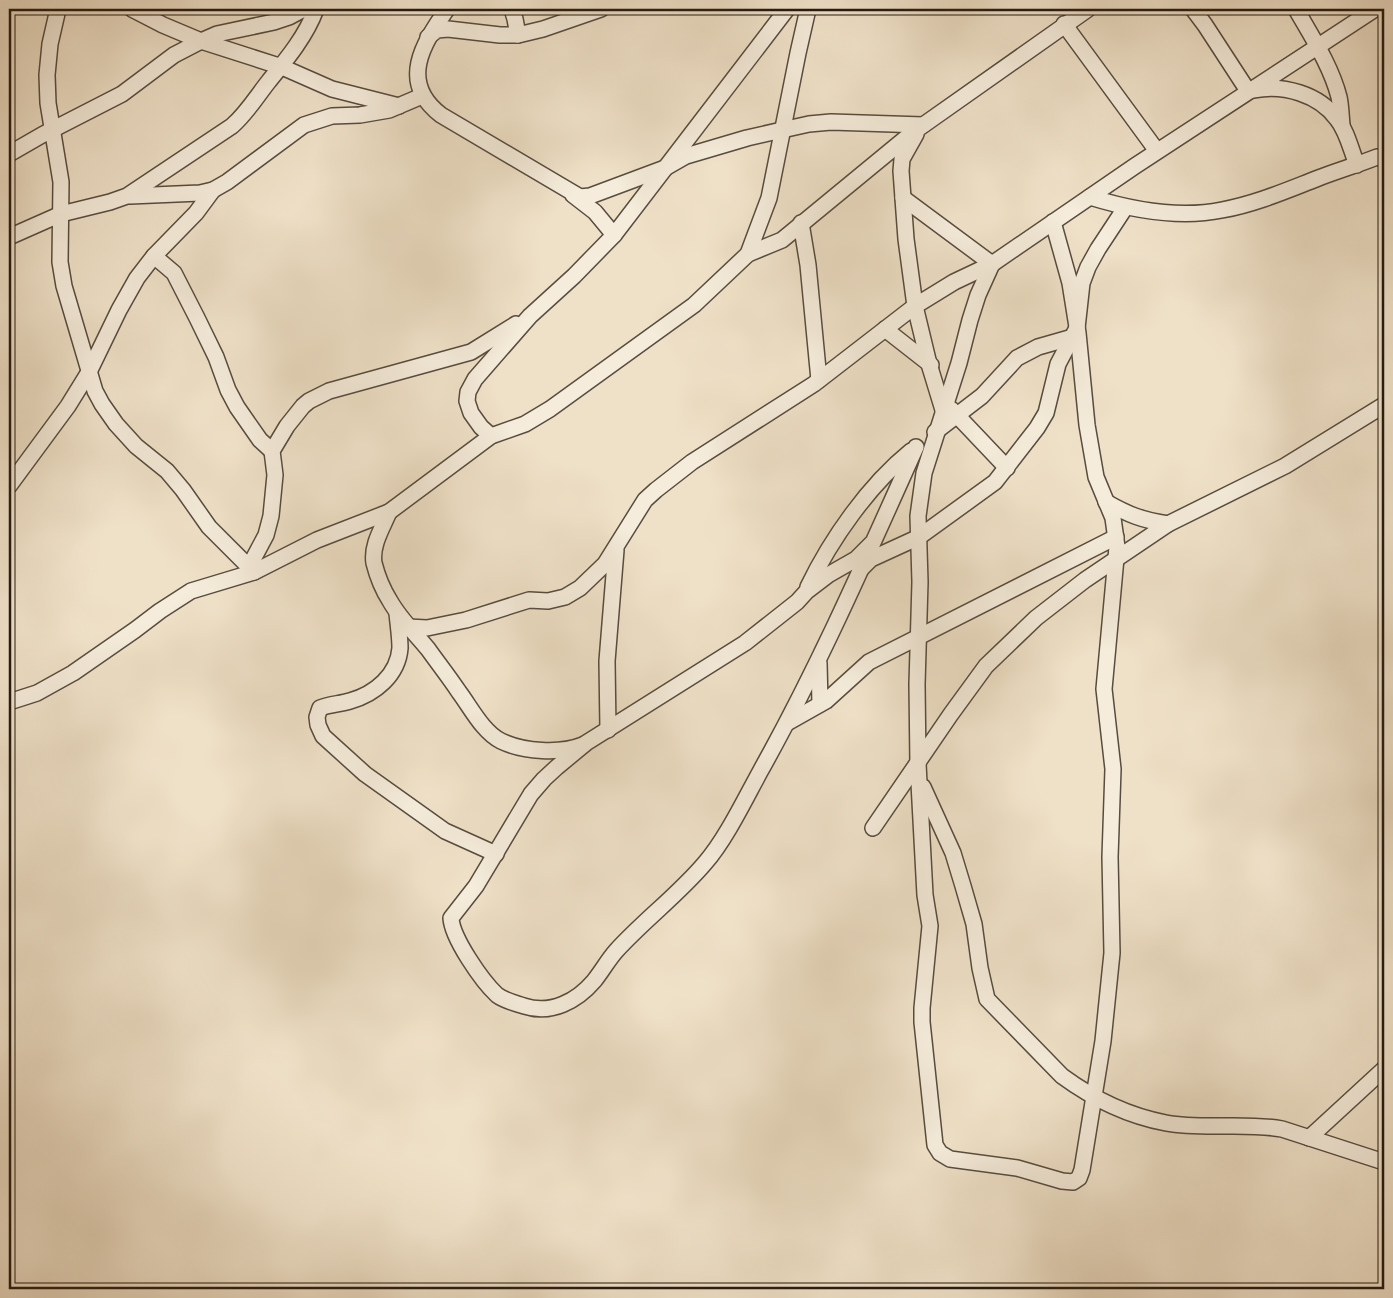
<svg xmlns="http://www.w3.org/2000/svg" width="1393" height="1298" viewBox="0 0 1393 1298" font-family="'Libre Bodoni',serif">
<rect width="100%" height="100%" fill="#efe1c8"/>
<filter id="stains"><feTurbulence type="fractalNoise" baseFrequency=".004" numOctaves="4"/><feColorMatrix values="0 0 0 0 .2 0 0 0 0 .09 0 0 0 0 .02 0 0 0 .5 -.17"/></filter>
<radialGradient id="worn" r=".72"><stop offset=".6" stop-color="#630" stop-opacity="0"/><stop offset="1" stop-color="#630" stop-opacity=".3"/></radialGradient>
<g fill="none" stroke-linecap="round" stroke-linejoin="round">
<!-- minor casing -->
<g stroke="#574c3f" stroke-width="18">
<g id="minor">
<polyline points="58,9 50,44 47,75 48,103 61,182 60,262 64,286 95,391 102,404 116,424 136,446 167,471 183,490 209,527 254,572"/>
<polyline points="132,9 163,25 201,41 282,67 332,89 399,106"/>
<path d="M447 9C423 44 398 82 441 115L580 197 590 196 665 168 686 156 747 138 782 130 809 124 831 122 923 125"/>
<polyline points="512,9 515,19 518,35"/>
<polyline points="1193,9 1205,25 1248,91"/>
<path d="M1296 9C1312 37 1331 66 1339 97 1341 106 1341 116 1342 125"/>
<polyline points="1064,24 1157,151"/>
<polyline points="428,37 437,30 448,29 500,35 518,35 543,29 601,9"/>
<path d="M1254 90C1283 84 1319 94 1337 119 1347 131 1351 150 1357 165"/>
<polyline points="916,134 902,159 901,171 906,239 915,306 929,364 943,410"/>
<polyline points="9,154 42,135 122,94 174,55 201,41 217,34 274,22 289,17 304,9"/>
<polyline points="573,195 595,212 614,235"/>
<polyline points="130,196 200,193 213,190 227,182 304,125 332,116 360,115 389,110 422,96"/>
<path d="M1090 197C1132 210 1178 219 1222 210 1255 204 1285 191 1316 179 1336 171 1357 165 1377 157L1384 159"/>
<polyline points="903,198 992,264"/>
<polyline points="801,223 808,265 819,380"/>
<path d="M9 237 61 214 110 202 127 196 232 126C247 113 257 96 269 81 287 59 306 36 316 9"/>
<polyline points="748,254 782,240 912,133 1088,9"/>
<polyline points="154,256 174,273 197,318 216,357 228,390 237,407 260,440 272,451"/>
<polyline points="992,264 978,295 970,320 959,363 924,473 918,516 920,582 917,684 918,764 925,895 930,926 922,1008 922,1022 935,1145 940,1153 950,1159 1017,1168 1062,1181 1073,1182 1079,1178 1082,1170 1103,1041 1112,953 1110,857 1113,769 1104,689 1117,547 1113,518 1096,477 1087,425 1078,333 1070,283 1053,222"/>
<polyline points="885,329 931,365"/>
<polyline points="951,409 1007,468"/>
<polyline points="935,432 982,396 1017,358 1038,347 1073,337"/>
<polyline points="491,436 481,427 471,413 467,401 468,392 475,379 530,316 574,276 614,235 787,9"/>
<polyline points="9,486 68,406 89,372 119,310 137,278 154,256 196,213 213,190"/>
<path d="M1106 502C1129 515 1142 520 1168 524"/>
<path d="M389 512C383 527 371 545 374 563 377 575 383 590 390 601 400 619 415 633 428 649 438 663 449 677 459 692 471 708 483 732 501 741 524 752 560 754 583 745"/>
<path d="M872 543 856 559 828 575 807 591 797 602 745 643 586 743 557 767 544 779 531 794 476 886 451 918C452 938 482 981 497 995 505 1001 515 1003 524 1006 551 1015 577 1001 594 981 602 971 608 960 616 951 644 920 678 895 705 863 726 839 745 799 761 770 819 666 867 556 916 447"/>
<polyline points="249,567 266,535 271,516 275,475 272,451 287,426 303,406 309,401 329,391 471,352 516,324"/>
<polyline points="862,568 871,559 919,537 995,482 1037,428 1046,413 1058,364 1077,328 1082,283 1088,267 1098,249 1125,208"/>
<path d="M808 587C831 539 869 485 911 451"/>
<path d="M397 613C398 624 400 637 400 648 398 675 375 694 350 701 340 704 330 704 320 708L317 717 318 725 323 736 365 774 445 831 496 854"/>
<polyline points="408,627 427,628 466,620 529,600 548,601 565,597 580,588 605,564 645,500 656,490 692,462 814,384 915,306 954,282 992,264 1135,166 1375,9"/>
<polyline points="819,663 820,704"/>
<polyline points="9,702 37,693 73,673 135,630 160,611 191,591 254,572 317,540 389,512 491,436 525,424 550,409 694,305 748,254 769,198 798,53 808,9"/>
<polyline points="787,723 826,701 869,662 1116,537"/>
<polyline points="608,730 607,661 616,550"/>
<path d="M923 787 953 853 963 886 974 924 980 968 987 999 1062 1076C1092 1098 1129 1116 1166 1123 1205 1130 1244 1122 1282 1129L1384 1162"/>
<polyline points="873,828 951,714 986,666 1036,618 1085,580 1168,524 1285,466 1384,405"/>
<polyline points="1309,1138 1384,1069"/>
</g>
</g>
<!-- minor -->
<use href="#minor" stroke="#f5ecdb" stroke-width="15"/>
</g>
<!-- margin -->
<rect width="1393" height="1298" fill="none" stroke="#efe1c8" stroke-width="30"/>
<rect x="10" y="10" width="1373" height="1278" fill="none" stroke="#241b11" stroke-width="2.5"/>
<rect x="15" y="15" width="1363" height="1268" fill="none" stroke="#241b11"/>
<rect width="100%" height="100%" filter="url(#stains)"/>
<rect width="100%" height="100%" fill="url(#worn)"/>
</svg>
